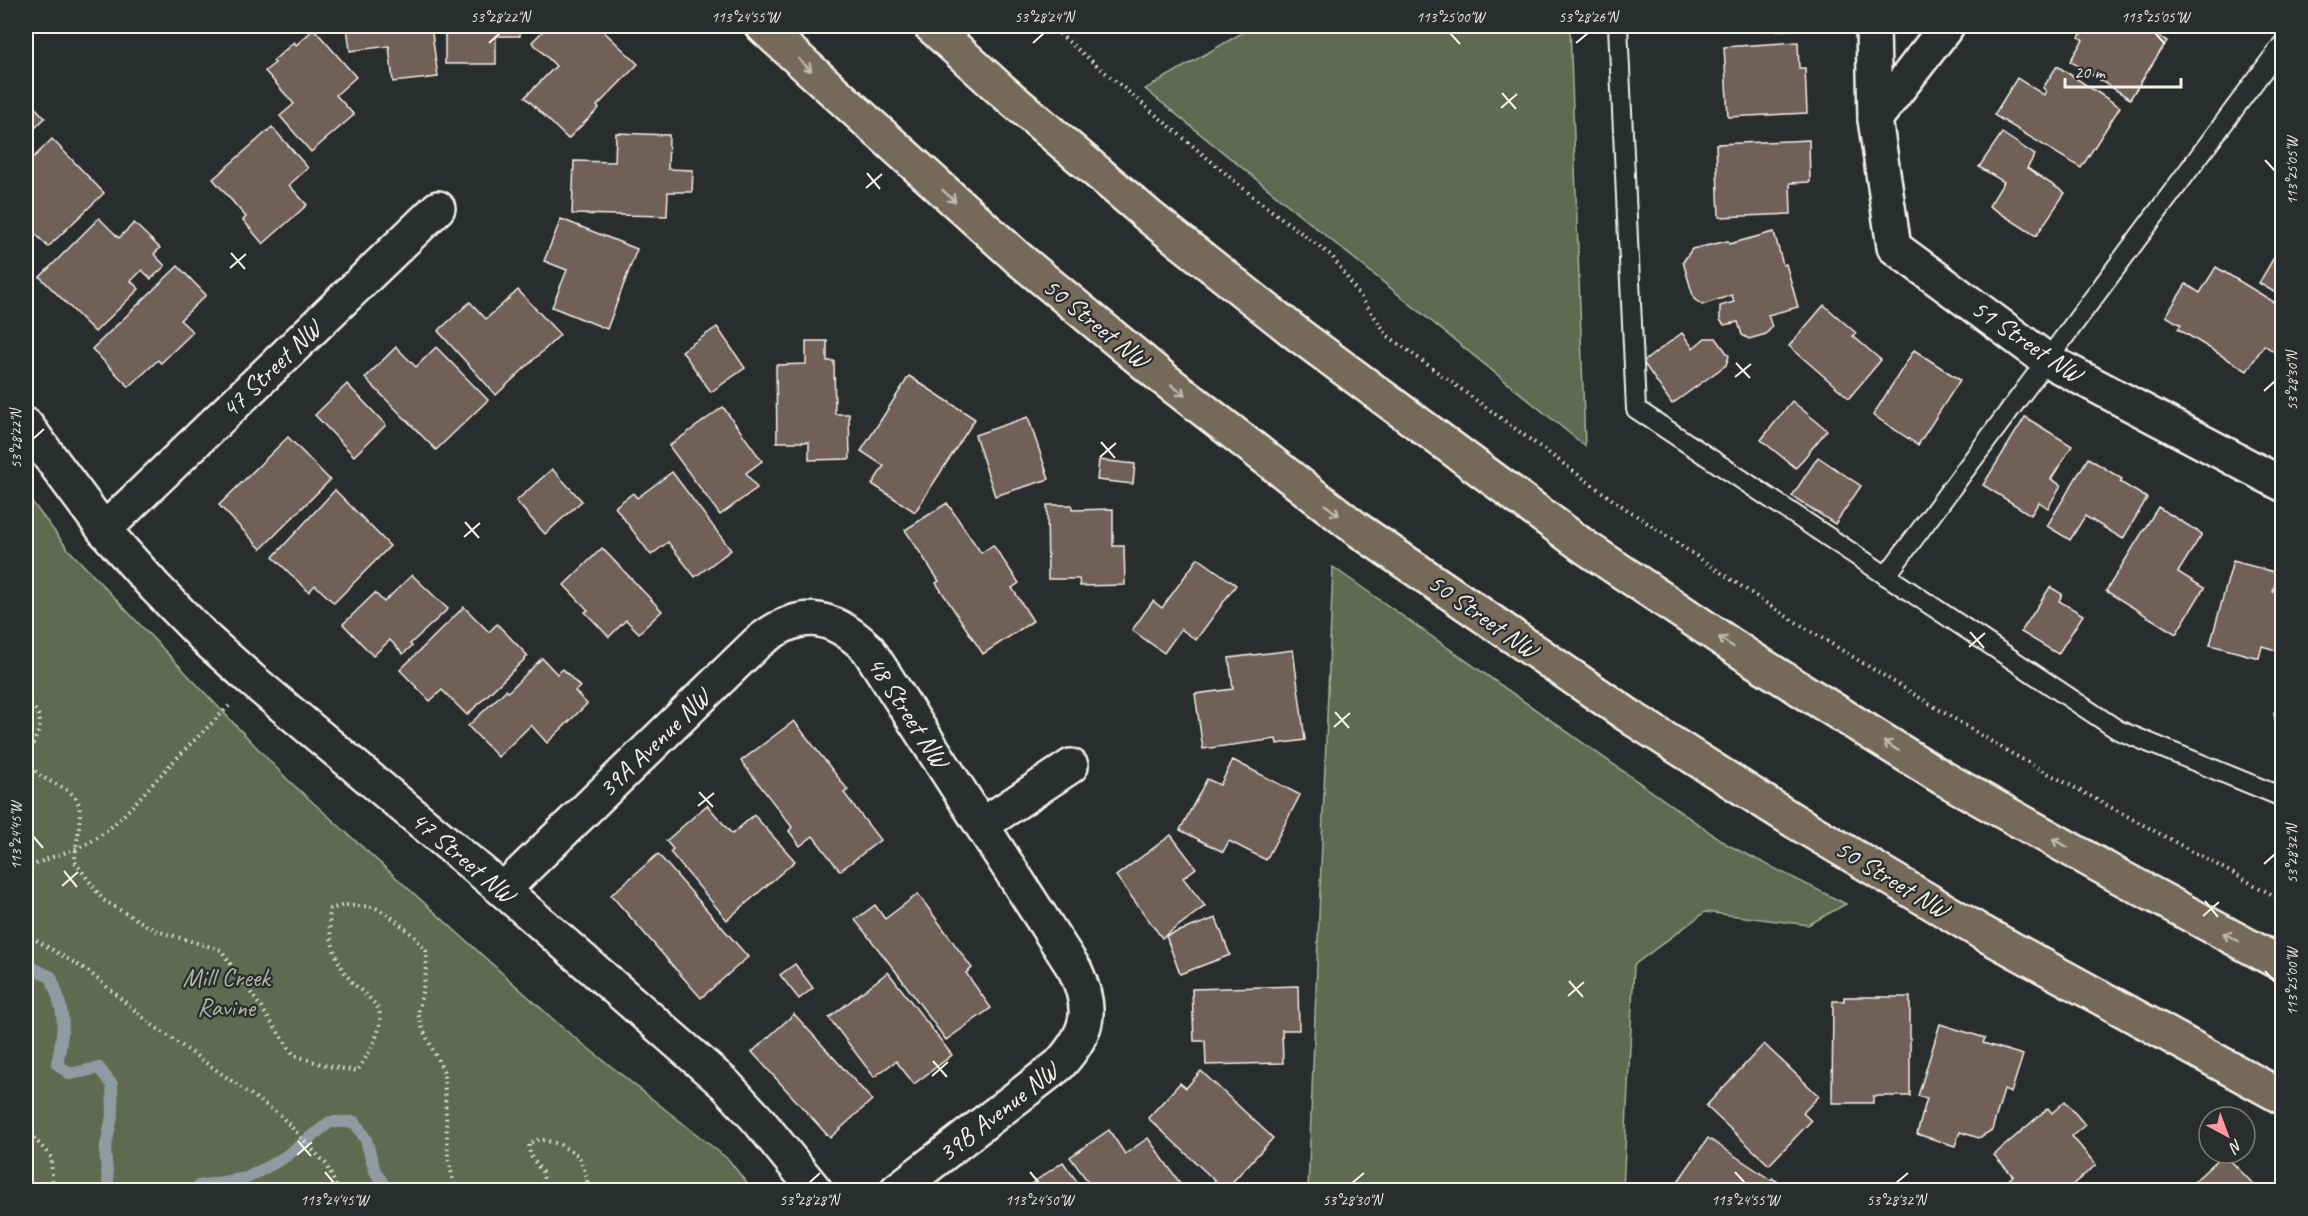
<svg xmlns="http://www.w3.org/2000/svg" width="2308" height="1216" viewBox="0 0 2308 1216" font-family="Caveat,sans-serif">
<rect width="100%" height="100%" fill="#2a2d2e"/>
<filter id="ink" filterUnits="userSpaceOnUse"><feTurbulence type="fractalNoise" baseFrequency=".0167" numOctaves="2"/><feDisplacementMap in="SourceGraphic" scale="12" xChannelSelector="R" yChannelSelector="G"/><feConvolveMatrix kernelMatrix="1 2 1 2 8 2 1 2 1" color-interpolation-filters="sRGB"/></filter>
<g filter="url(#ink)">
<!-- green -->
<g fill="#616b51" stroke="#aaae9c" stroke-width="1.5">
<polygon points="1254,26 1570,26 1585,446 1145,89"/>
<polygon points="26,494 68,549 287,779 564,1029 729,1160 752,1190 26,1190"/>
<polygon points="1333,567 1728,845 1846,904 1808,925 1705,912 1634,965 1623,1190 1308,1190"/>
</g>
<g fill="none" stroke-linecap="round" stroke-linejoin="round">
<!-- stream -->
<g stroke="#909ba1" stroke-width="12">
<path d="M26 965 51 977C66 1014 65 1026 57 1064L70 1074 99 1068 112 1085 113 1111 105 1151 109 1190"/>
<polyline points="194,1190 199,1186 247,1178 285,1157 330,1122 355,1122 366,1140 375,1171 387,1190"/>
</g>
</g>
<!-- building -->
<g fill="#716059" stroke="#f4f1e8" stroke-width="1.5">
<polygon points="347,26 431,26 438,77 393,82 389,46 350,51"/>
<polygon points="445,26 520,26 520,36 496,36 496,64 445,64"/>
<polygon points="548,26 598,26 638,64 597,106 599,108 568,139 525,97 556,66 532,42"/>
<polygon points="1751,26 1805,26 1805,29 1751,31"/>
<polygon points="2086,26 2141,26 2167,41 2130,99 2070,61 2083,40 2079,37"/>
<polygon points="314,29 356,77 336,95 354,115 311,152 280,116 294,104 265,71 275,63 273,61 294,42 296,45"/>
<polygon points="1798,42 1799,68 1805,68 1807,113 1728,117 1724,47"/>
<polygon points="2057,66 2120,107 2081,168 1994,115 2017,78 2044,95 2046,91 2043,88"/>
<polygon points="26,98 45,118 26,137"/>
<polygon points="272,127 308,168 289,185 307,205 263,244 243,220 246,217 213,179"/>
<polygon points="616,133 669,135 668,169 693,170 692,192 668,192 667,216 572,214 574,161 615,162"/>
<polygon points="2002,133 2035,155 2027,168 2065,193 2036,236 1989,206 2004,182 1979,167"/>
<polygon points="52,139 104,193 48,247 26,224 26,165"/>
<polygon points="1809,140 1810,182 1790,183 1791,214 1719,217 1716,144"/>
<polygon points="99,218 119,238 134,223 160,248 154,254 165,266 151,279 142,270 131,281 139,289 95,332 40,277"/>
<polygon points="561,219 637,249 607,329 552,307 567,270 544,261"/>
<polygon points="1774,232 1783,265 1786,264 1798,307 1768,315 1772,327 1766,334 1749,339 1742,335 1738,322 1724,325 1720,320 1720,306 1734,302 1732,295 1702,305 1694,299 1683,262 1692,249 1728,241 1729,244"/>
<polygon points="2282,244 2282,297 2259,283"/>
<polygon points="178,266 206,295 180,320 193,332 161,363 158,360 129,387 92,349"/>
<polygon points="2216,267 2282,307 2282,357 2264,345 2247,371 2178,329 2181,325 2166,316 2186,284 2200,293"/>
<polygon points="518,290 560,335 496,395 438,331 470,302 486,319"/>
<polygon points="1824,305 1856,333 1853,336 1881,360 1849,398 1789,346"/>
<polygon points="717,327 745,368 711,392 682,351"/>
<polygon points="1682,333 1693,348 1705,338 1716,338 1729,356 1726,365 1672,404 1643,362"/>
<polygon points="806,341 827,341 827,361 834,361 835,414 849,414 850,459 809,460 809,442 777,442 776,365 806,364"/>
<polygon points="396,347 416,367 436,347 488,400 436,450 365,378"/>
<polygon points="1914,350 1960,380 1918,445 1873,415"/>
<polygon points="909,376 975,419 915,512 872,484 884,466 861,451"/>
<polygon points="347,384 386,425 354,456 315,415"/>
<polygon points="1792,401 1827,430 1796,468 1761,440"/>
<polygon points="723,407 762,461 746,473 757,488 720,515 669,446"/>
<polygon points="1028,417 1049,479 995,496 975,435"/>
<polygon points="2025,417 2072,446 2051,479 2061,485 2048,508 2039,502 2031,515 1983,485"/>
<polygon points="288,437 330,480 261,549 219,505"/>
<polygon points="1818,457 1861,486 1835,524 1792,496"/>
<polygon points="2088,458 2122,479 2120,482 2147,498 2123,539 2085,516 2070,540 2047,526"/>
<polygon points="1099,460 1135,464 1133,484 1097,480"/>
<polygon points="552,469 582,501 545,534 516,501"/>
<polygon points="672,472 731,550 695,577 668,542 651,555 615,507 633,493 637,498"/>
<polygon points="335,490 390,546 334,603 315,585 309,592 273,557"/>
<polygon points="947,503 981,553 993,545 1019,583 1012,588 1033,621 983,654 936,583 939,581 905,530"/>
<polygon points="1047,505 1072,505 1072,510 1113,509 1113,546 1124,546 1125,585 1080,586 1079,579 1048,579"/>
<polygon points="2158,507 2202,534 2178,572 2204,588 2176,634 2106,591"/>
<polygon points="602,548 662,611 639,633 626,620 609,637 585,612 588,610 564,585"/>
<polygon points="1198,558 1236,585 1196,640 1181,629 1164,653 1132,630 1153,601 1162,608"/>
<polygon points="2233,561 2278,573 2273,592 2282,594 2282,652 2262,646 2259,658 2210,645"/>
<polygon points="412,575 448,609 410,644 412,646 403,654 390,640 373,656 343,624 375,593 384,602"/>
<polygon points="2050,587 2062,594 2059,601 2083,615 2058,654 2021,632"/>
<polygon points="464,607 489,632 497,624 528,656 467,715 442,690 430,701 400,670"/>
<polygon points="1293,650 1305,740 1277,744 1276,739 1203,749 1195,694 1233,689 1229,658"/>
<polygon points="542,658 557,674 563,669 580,687 575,691 587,704 547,743 531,725 498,757 468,726 506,690 508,692"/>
<polygon points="2282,711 2282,759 2274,713"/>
<polygon points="794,721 848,790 844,793 880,840 840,871 813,836 800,846 789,831 792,827 741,761"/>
<polygon points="1233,760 1300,795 1266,860 1229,841 1223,852 1180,830 1207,779 1220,785"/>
<polygon points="707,805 732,834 754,815 795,861 727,920 670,852 673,849 666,841"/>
<polygon points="1171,835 1196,868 1183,878 1205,906 1162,938 1116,876"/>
<polygon points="658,854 748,957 701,998 611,895"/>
<polygon points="918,894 972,968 966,973 991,1008 946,1040 894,969 855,920 875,905 885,919"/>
<polygon points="1216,918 1230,955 1180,974 1166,936"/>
<polygon points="795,964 813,988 799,999 780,975"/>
<polygon points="888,972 952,1055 914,1084 896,1061 874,1077 829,1018"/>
<polygon points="1298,986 1299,1030 1282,1030 1283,1063 1206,1065 1205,1041 1194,1041 1192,989"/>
<polygon points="1844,997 1910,997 1910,1096 1873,1096 1873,1103 1832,1103 1833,1001 1844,1001"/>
<polygon points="794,1014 872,1100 830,1138 752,1052"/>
<polygon points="1940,1024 1985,1038 1983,1043 2023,1055 2011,1093 2004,1090 1992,1130 1979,1138 1960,1132 1955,1146 1917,1134 1927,1098 1918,1096"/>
<polygon points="1764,1044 1819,1096 1803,1113 1811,1121 1769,1165 1706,1106"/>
<polygon points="1201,1071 1273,1138 1225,1190 1148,1118 1180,1083 1186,1088"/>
<polygon points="2065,1101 2085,1125 2072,1136 2096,1165 2066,1190 1997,1190 2013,1176 1994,1155 2048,1108 2052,1113"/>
<polygon points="1109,1130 1125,1154 1148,1138 1185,1190 1094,1190 1070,1157"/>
<polygon points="1708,1138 1771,1180 1772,1178 1791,1190 1672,1190"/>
<polygon points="2224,1154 2259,1190 2185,1190"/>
<polygon points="1063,1162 1083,1190 1027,1190 1025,1188"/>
</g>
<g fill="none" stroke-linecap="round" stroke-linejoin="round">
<!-- lane casing -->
<g stroke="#f4f1e8" stroke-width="22">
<g id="lane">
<polyline points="1618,26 1636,409 2118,730 2282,797"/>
<polyline points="1886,576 2282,45"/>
</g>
</g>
<!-- street casing -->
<g stroke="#f4f1e8" stroke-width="38">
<g id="street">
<polyline points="1873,26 1875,119 1894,247 2047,360 2282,484"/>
<polyline points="1875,119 1947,26"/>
<polyline points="26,425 104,530 154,586 208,641 253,681 503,890 725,1084 759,1121 815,1190"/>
<polyline points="104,530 438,208"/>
<polyline points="982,825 1071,766"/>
<path d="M503 890 757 643C799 609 830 612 868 649L1075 970C1094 1010 1089 1032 1059 1065L897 1190"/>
</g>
</g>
<!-- primary casing -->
<g stroke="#f4f1e8" stroke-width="38">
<g id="primary">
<polyline points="762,26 1019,259 1164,379 1357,529 1635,720 1796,822 1981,932 2282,1097"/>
<polyline points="931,26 1000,89 1151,218 1300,336 1585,547 1752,659 1943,778 2122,878 2282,964"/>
</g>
</g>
<!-- path -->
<g stroke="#f4f1e8" stroke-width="4" stroke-dasharray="1.5 4.5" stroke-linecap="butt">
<polyline points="1050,26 1256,199 1332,256 1388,336 1613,500 1781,613 2007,751 2282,900"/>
<path d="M26 701C58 725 23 742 31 764 38 784 75 784 79 806 82 822 75 845 75 862L103 900 120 910 157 931 221 950 294 1055 327 1066 357 1071C366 1058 383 1031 380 1015 378 1002 362 993 353 983 335 964 327 934 330 909L345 905 374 907 390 916 414 936 426 951 427 968 418 1013 423 1030 444 1072 448 1156 455 1190"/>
<path d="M26 871C42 857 72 853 92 841 118 825 137 800 158 778 181 753 205 730 229 706"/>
<polyline points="26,934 88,971 151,1024 280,1115 326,1164 338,1190"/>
<polyline points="26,1129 51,1157 53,1190"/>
<polyline points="547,1190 542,1172 530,1155 529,1143 540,1139 559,1144 579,1156 587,1177 588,1190"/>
</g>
<!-- lane -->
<use href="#lane" stroke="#2a2d2e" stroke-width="18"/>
<!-- street -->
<use href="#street" stroke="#2a2d2e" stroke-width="33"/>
<!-- primary -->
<use href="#primary" stroke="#746a5a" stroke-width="33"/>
</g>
<!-- one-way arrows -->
<defs><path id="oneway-shaft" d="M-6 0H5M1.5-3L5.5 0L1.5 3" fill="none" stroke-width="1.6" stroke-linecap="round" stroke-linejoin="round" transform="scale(1.5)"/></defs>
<g stroke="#c1bbaf">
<use href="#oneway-shaft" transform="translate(805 65) rotate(43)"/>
<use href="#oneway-shaft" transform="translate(949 196) rotate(42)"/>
<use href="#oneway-shaft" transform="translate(1178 390) rotate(38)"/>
<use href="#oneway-shaft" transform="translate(1332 510) rotate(38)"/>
<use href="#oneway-shaft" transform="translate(1726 642) rotate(-146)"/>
<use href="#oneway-shaft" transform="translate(1891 746) rotate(-148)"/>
<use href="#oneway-shaft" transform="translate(2060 843) rotate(-151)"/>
<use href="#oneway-shaft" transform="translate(2231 937) rotate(-152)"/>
</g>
</g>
<!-- ticks -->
<path fill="none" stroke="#f4f1e8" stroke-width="2" d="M745 33 755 44M1450 33 1460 44M2155 33 2165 44M489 43 500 33M1033 43 1044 33M1576 43 1588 33M1502 93 1516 109M1501 108 1517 94M2265 160 2275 171M867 173 880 189M866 188 882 174M231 253 245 269M230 268 246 254M1736 363 1750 378M1735 377 1751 364M2264 391 2275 381M33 439 44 429M1101 442 1115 458M1100 457 1116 443M465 522 479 538M464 537 480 523M1970 632 1984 648M1969 647 1985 633M1335 712 1349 728M1334 727 1350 713M699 792 713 807M698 806 714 793M33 836 43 848M2264 864 2275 854M64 871 77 887M62 886 78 872M2205 901 2218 917M2203 916 2219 902M2265 971 2275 982M1569 981 1583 997M1568 996 1584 982M933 1061 947 1077M932 1076 948 1062M298 1141 311 1156M297 1155 312 1142M325 1172 334 1183M1030 1172 1039 1183M1735 1172 1745 1183M809 1183 820 1173M1352 1183 1364 1173M1896 1183 1908 1173"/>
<g text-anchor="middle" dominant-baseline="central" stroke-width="4.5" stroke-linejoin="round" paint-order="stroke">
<!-- street labels -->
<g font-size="26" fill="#f4f1e8" stroke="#2a2d2e">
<text transform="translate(1096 323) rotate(39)">50 Street NW</text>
<text transform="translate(2027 341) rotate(34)">51 Street NW</text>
<text transform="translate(271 369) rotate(-44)">47 Street NW</text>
<text transform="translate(1483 616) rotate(35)">50 Street NW</text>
<text transform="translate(908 712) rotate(57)">48 Street NW</text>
<text transform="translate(654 743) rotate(-44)">39A Avenue NW</text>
<text transform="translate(463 857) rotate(40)">47 Street NW</text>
<text transform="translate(1892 879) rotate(31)">50 Street NW</text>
<text transform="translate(998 1112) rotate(-38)">39B Avenue NW</text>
</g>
<!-- park labels -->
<g font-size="26" fill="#b2b5a4" stroke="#2a2d2e">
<text x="226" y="977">Mill Creek<tspan x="226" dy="30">Ravine</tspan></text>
</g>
</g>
<!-- margin -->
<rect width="2308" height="1216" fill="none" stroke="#2a2d2e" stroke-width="66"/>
<!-- north arrow -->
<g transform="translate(2227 1135) rotate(139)"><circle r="28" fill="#2a2d2e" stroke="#7b7b78" stroke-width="1.5"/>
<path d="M0-4.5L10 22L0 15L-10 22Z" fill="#ff9aa2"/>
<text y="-9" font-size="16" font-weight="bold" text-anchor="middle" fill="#f4f1e8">N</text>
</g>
<!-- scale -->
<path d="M2065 78v9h116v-9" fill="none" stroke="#f4f1e8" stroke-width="3"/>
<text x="2074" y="78" font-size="18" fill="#f4f1e8" stroke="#2a2d2e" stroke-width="4.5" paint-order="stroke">20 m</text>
<rect x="33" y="33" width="2242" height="1150" fill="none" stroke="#f4f1e8" stroke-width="2"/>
<g font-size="15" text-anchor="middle" fill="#f4f1e8">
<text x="500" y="22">53°28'22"N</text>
<text x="745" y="22">113°24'55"W</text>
<text x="1044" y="22">53°28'24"N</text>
<text x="1450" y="22">113°25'00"W</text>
<text x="1588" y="22">53°28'26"N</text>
<text x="2155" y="22">113°25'05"W</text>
<text transform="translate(2292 171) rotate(-90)" y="5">113°25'05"W</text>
<text transform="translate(2292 381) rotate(-90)" y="5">53°28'30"N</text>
<text transform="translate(16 439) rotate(-90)" y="5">53°28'22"N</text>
<text transform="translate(16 836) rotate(-90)" y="5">113°24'45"W</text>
<text transform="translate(2292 854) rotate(-90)" y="5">53°28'32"N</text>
<text transform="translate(2292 982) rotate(-90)" y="5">113°25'00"W</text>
<text x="334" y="1205">113°24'45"W</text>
<text x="809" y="1205">53°28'28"N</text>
<text x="1039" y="1205">113°24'50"W</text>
<text x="1352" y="1205">53°28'30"N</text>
<text x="1745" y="1205">113°24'55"W</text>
<text x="1896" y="1205">53°28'32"N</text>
</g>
</svg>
